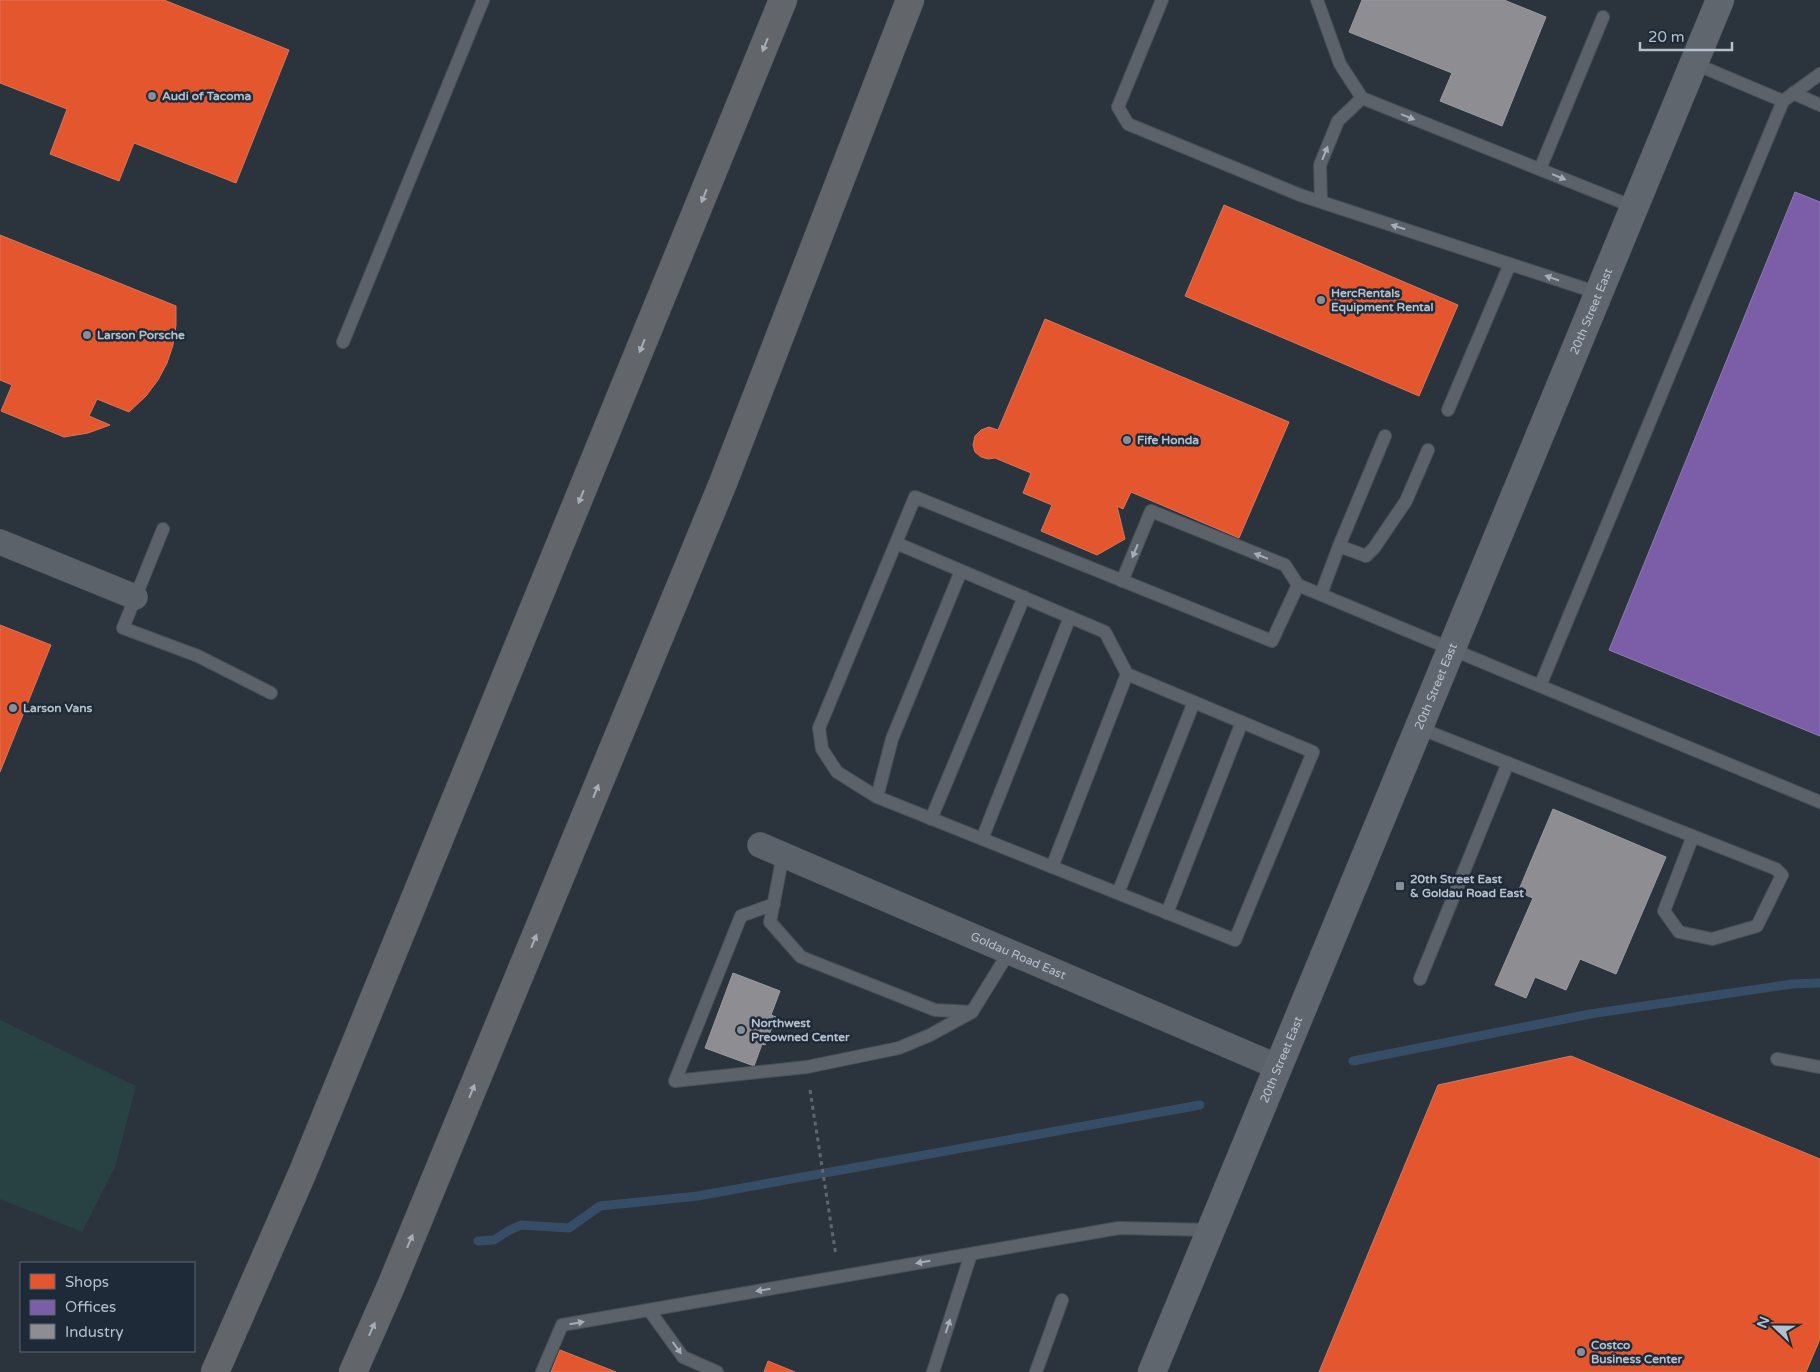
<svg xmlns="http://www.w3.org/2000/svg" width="1820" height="1372" viewBox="0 0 1820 1372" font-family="'Varela Round',sans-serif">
<rect width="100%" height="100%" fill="#2b343c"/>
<!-- green -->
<polygon fill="#284143" points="0,1020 136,1086 115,1167 82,1232 0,1199"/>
<!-- shops -->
<g fill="#e4572e" stroke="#d6765d">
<polygon points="0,0 164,0 289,50 236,183 134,143 119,181 50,154 67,109 0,83"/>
<polygon points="1224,205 1458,305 1419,396 1185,296"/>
<polygon points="0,235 176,306 176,325 173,345 167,363 158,380 146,396 129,412 97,399 89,416 110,425 88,433 64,437 1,411 12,385 0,380"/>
<polygon points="1045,319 1289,422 1239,538 1131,492 1123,509 1117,506 1125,539 1097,555 1041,531 1052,505 1023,493 1031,473 995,458 988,459 981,457 975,452 973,445 975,436 981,430 989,427 998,430"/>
<polygon points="0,625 51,645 0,772"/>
<polygon points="1571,1056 1820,1159 1820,1339 1806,1372 1319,1372 1438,1085"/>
<polygon points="560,1350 616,1372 551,1372"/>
<polygon points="768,1361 795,1372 764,1372"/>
</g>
<!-- offices -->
<polygon fill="#7b5ea7" stroke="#8d7bb2" points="1795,192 1820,202 1820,736 1609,650"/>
<!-- industry -->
<g fill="#8d8d92" stroke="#999ca3">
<polygon points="1362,0 1504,0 1546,17 1502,126 1440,101 1452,73 1349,32"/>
<polygon points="1553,809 1666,857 1616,974 1580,959 1566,990 1535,977 1526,998 1495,985 1533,898 1518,892"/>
<polygon points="733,973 780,991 771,1015 776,1017 765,1045 762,1044 754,1066 705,1048"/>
</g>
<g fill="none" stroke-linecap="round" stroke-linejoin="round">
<!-- stream -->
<g stroke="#364d67" stroke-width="9">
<polyline points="1353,1061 1590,1014 1792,984 1820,983"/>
<polyline points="478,1241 494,1240 508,1231 521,1225 569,1228 600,1206 698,1196 1200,1105"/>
</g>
<!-- lane casing -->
<g stroke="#4a5056" stroke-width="14">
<g id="lane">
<polyline points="1162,0 1118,107 1128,124 1300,195 1598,293"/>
<polyline points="1317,0 1340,64 1362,98 1634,207"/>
<polyline points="1793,93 1820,105"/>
<polyline points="1783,101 1820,74"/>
<polyline points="1540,169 1603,17"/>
<polyline points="1321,201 1320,165 1338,121 1362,98"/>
<polyline points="343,342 483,0"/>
<polyline points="1448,410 1510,264"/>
<polyline points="163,529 123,628 198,656 271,693"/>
<polyline points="896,543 1105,632 1127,674 1313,752 1235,940 877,797 837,772 822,749 819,728 915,497 1272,641 1298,585"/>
<polyline points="1339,546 1385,436"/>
<polyline points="1122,581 1151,511 1285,565 1298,585 1540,686 1783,101 1693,63"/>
<polyline points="1321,594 1339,546 1366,556 1374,548 1406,501 1428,450"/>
<polyline points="1540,686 1820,802"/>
<path d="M1419 728C1538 775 1657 822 1776 869L1782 875 1757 926 1712 939 1679 932 1664 911 1693 836"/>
<polyline points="877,797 892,739 961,571"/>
<polyline points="931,819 1024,597"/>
<polyline points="982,839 1070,617"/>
<polyline points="783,855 770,922 801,957 935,1010 972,1012 1009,952"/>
<polyline points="1052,867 1127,674"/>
<polyline points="1118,893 1194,702"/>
<polyline points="774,904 741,916 675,1081 807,1067 899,1048 930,1035 972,1012"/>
<polyline points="1167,913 1242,722"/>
<polyline points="1420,979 1508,763"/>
<polyline points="1777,1059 1820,1067"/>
<polyline points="649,1310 683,1357 717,1372"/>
<polyline points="542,1372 562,1325 1119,1228 1211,1230"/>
<polyline points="933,1372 971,1254"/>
<polyline points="1036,1372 1062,1300"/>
</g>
</g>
<!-- street casing -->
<g stroke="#4a5056" stroke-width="26">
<g id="street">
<polyline points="0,542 135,597"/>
<path id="s1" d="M760 845 1278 1067"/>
</g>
</g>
<!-- secondary casing -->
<g stroke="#4a5056" stroke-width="29">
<g id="secondary">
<path id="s2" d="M1152 1372 1720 0"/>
</g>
</g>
<!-- highway casing -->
<g stroke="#485057" stroke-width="29">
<g id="highway">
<polyline points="215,1372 302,1174 783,0"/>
<polyline points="353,1372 391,1286 723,483 910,0"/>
</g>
</g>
<!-- path -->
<polyline stroke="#5f666d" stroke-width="3" stroke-dasharray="4 4" stroke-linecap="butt" points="810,1090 836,1256"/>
<!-- lane -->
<use href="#lane" stroke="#5c626a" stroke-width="12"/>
<!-- street -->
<use href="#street" stroke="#5c626a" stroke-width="25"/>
<!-- secondary -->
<use href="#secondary" stroke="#60666e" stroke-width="28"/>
<!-- highway -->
<use href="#highway" stroke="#626569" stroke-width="28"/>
</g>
<!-- one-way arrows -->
<defs><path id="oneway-solid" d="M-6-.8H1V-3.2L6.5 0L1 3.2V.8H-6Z" transform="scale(1.25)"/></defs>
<g fill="#a5aeb8">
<use href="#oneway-solid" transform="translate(765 45) rotate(112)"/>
<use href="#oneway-solid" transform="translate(704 196) rotate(112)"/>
<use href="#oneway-solid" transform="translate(642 346) rotate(112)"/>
<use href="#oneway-solid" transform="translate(581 497) rotate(112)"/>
<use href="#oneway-solid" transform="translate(596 791) rotate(-68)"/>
<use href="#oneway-solid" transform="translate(534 941) rotate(-68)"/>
<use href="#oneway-solid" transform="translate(472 1091) rotate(-68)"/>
<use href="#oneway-solid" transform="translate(410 1241) rotate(-67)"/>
<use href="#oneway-solid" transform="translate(372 1329) rotate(-66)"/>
</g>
<g fill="#a4adb8">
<use href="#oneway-solid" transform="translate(1408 117) rotate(22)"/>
<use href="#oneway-solid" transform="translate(1325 153) rotate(-68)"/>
<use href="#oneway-solid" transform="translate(1559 177) rotate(22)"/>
<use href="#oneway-solid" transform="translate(1398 227) rotate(-162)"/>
<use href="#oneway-solid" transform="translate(1552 278) rotate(-161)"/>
<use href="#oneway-solid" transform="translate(1135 551) rotate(112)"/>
<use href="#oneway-solid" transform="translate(1261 556) rotate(-158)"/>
<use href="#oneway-solid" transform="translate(923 1262) rotate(170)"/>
<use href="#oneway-solid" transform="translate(763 1290) rotate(170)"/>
<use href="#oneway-solid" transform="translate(577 1323) rotate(-10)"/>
<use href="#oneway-solid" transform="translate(948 1326) rotate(-72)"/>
<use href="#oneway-solid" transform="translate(677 1348) rotate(54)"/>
</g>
<!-- markers -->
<g fill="#858f9a" stroke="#1e2a38" stroke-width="2">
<circle cx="152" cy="96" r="5"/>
<circle cx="1321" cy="300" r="5"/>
<circle cx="87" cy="335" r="5"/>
<circle cx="1127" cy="440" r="5"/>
<circle cx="13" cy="708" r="5"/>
<rect x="1395" y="881" width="10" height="10" rx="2.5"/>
<circle cx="741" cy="1030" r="5"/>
<circle cx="1581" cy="1352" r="5"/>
</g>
<g text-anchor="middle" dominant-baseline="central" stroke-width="5" stroke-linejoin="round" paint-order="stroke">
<!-- poi labels -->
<g font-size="12" font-weight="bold" fill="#b6c0cc" stroke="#1e2a38" text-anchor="start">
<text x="162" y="96">Audi of Tacoma</text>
<text x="1331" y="293">HercRentals<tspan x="1331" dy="14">Equipment Rental</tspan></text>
<text x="97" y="335">Larson Porsche</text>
<text x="1137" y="440">Fife Honda</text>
<text x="23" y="708">Larson Vans</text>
<text x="1410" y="879">20th Street East<tspan x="1410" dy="14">&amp; Goldau Road East</tspan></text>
<text x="751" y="1023">Northwest<tspan x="751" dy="14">Preowned Center</tspan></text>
<text x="1591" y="1345">Costco<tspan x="1591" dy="14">Business Center</tspan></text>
</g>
<!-- street labels -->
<g font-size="12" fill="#b6c0cc" stroke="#1e2a38">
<text stroke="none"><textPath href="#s2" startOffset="1148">20th Street East</textPath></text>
<text stroke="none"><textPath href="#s2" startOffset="742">20th Street East</textPath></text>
<text stroke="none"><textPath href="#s1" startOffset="281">Goldau Road East</textPath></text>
<text stroke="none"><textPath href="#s2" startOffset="338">20th Street East</textPath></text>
</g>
</g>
<!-- legend -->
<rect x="20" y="1262" width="175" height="90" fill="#1e2a38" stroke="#5b6673"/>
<rect x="30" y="1274" width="25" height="15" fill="#e4572e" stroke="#5b6673"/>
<text x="65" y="1287" font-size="15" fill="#b6c0cc">Shops</text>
<rect x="30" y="1300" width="25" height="15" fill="#7b5ea7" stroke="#5b6673"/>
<text x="65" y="1312" font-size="15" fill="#b6c0cc">Offices</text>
<rect x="30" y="1324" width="25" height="15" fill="#8d8d92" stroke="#5b6673"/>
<text x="65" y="1337" font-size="15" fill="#b6c0cc">Industry</text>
<!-- north arrow -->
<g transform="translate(1775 1327) rotate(292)" stroke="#1e2a38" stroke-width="4" paint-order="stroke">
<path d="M0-4L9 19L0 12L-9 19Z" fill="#b6c0cc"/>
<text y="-8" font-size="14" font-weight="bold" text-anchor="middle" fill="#b6c0cc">N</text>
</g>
<!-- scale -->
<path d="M1640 42v8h92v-8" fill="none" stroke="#b6c0cc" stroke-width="2.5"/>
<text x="1648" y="42" font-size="15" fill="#b6c0cc" stroke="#1e2a38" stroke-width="4" paint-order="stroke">20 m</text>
</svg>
